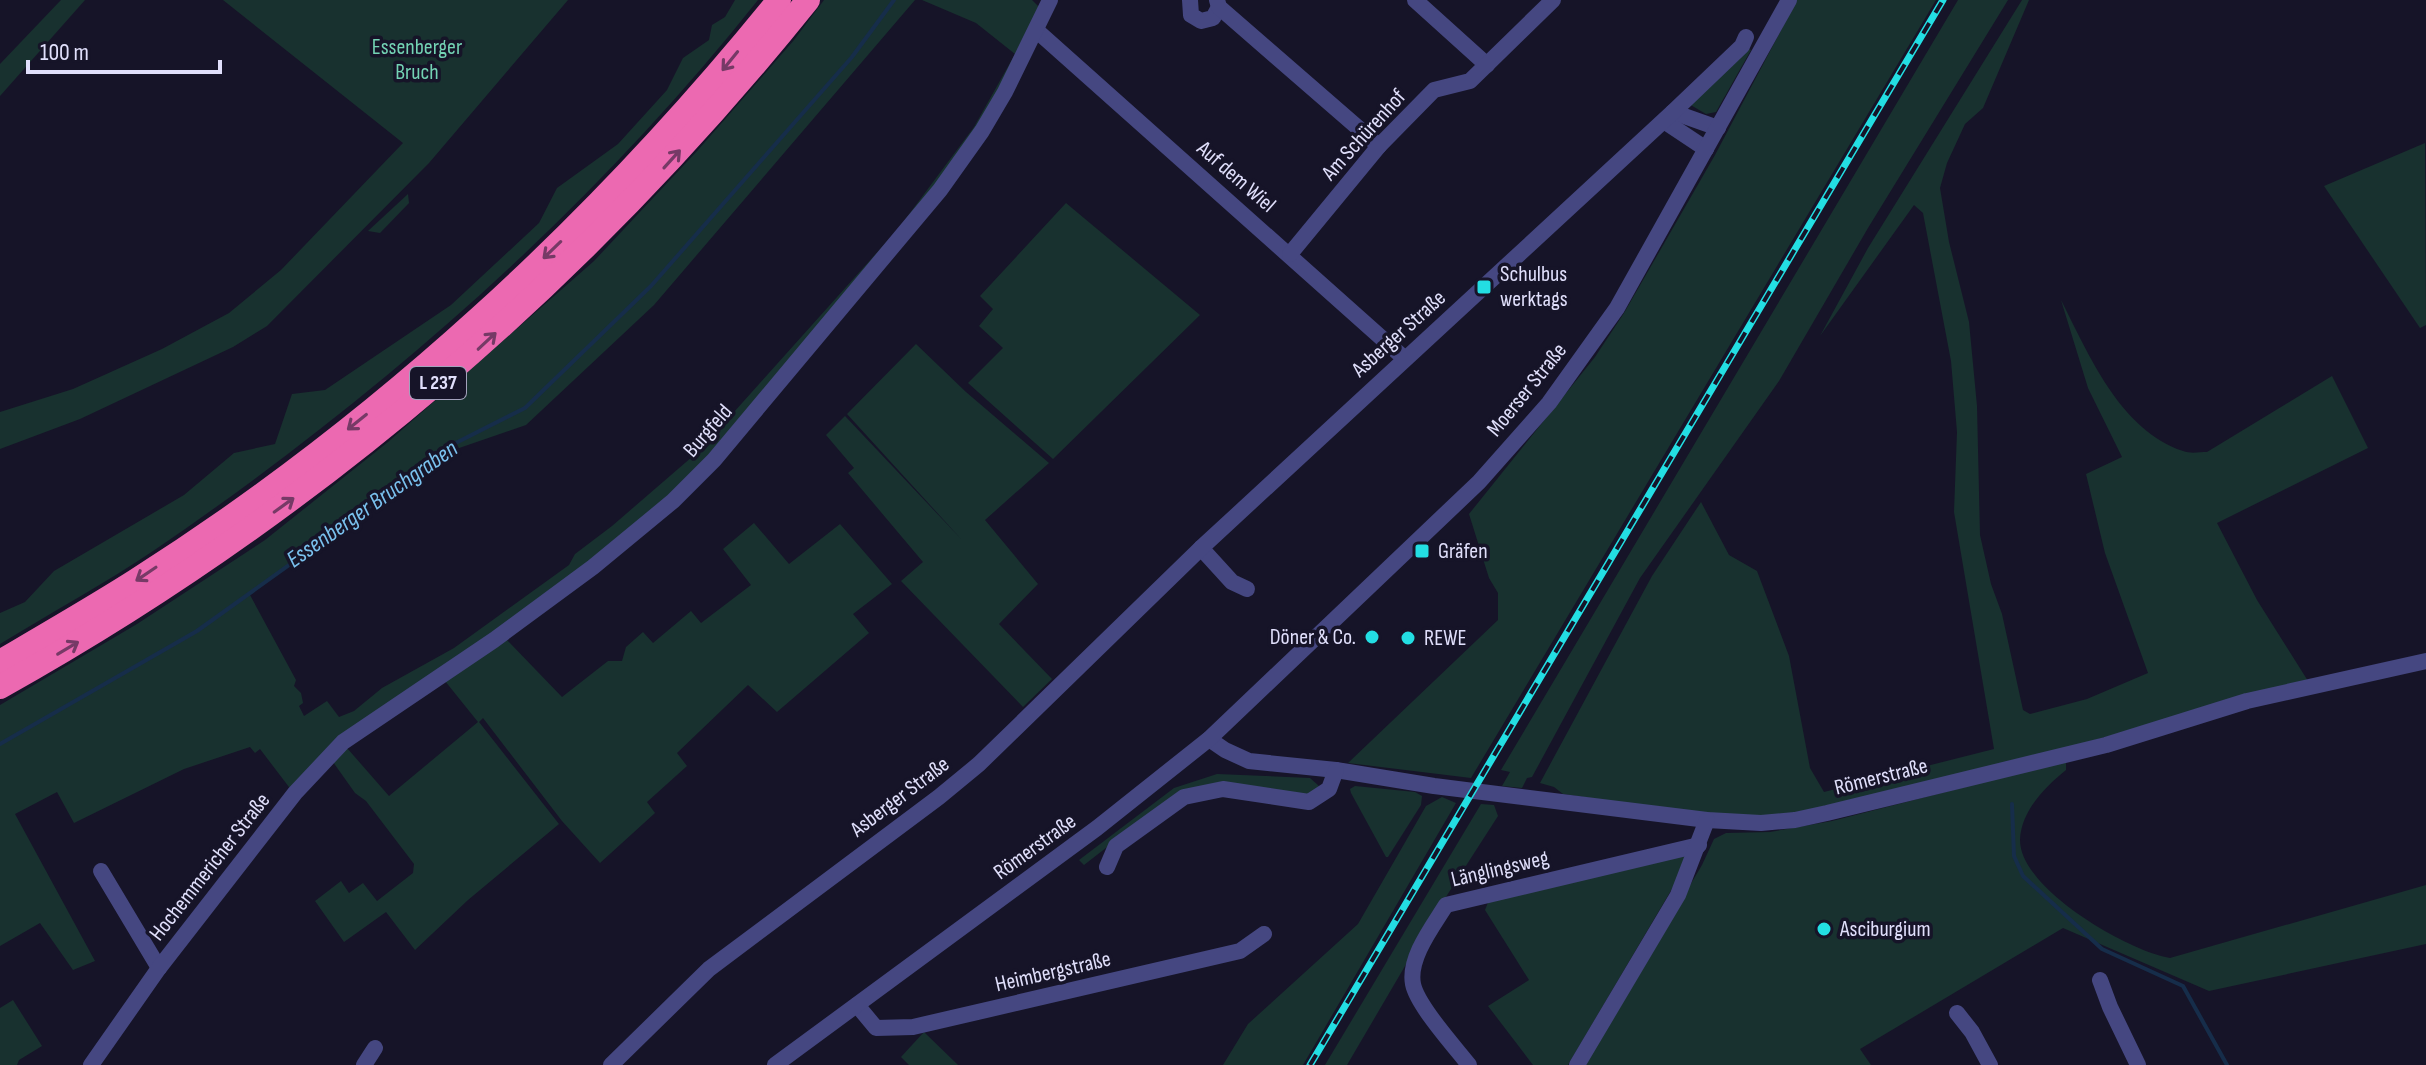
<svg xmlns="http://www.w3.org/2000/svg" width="2426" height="1065" viewBox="0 0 2426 1065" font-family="'Sofia Sans Condensed',sans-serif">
<rect width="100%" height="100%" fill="#161428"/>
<!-- green -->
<g fill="#18312f">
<polygon points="61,0 85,0 0,96 0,64"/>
<polygon points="223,0 568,0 429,163 267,326 233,347 80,419 0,449 0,412 73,389 162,349 229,313 281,270 403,143"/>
<path d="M735 0H758C589 213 380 396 156 549 106 583 52 612 0 644V613L25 602 54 571 184 495 234 453 275 444 292 394 325 390 451 305 539 223 557 188 618 144 667 90 683 58 709 40 712 25 725 17Z"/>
<polygon points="824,0 915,0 654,305 526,425 436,456 250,595 296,680 294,686 301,693 303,703 299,706 304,716 327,701 339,717 354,711 382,688 454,648 569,565 575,554 612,526 700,450 898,229 974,127 1015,54 976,23 922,0 1032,0 1040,8 1001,91 952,168 707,460 654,511 292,791 260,749 255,753 250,747 184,769 74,823 57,792 15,814 95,961 73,970 40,923 0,946 0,705 137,624 265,540 388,442 594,261 698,150 794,40"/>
<polygon points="1797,0 1936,0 1471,778 1348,763 1498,620 1498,593 1489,578 1469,514 1595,357 1624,313 1715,155"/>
<polygon points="1958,0 2008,0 1868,228 1779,381 1640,578 1532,777 1527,778 1522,788 1502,786 1510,772 1501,770"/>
<path d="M2022 0H2029L1983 108 1965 124 1947 163 1940 188 1949 242 1969 322 1977 406 1980 535 1991 584 2002 614 2023 710 2030 714 2087 699 2148 673 2105 553 2086 474 2122 457 2088 388 2061 300C2089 355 2120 430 2183 451 2190 454 2200 452 2207 452L2332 376 2368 448 2217 523 2257 600 2308 681 2066 748 1802 814C1723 822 1642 805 1563 794L1554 787 1540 783 1652 576 1701 502 1729 555 1757 571 1789 656 1810 768 1824 792 1994 749 1954 512 1957 432 1951 361 1923 213 1914 205 1820 336 1868 248Z"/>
<polygon points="1747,48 1751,50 1716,112 1706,114 1689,104"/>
<polygon points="2425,143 2426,325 2420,328 2324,186"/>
<polygon points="408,194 409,203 380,233 368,231"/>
<polygon points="1066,203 1200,315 1053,459 968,383 1003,348 979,326 993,309 980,296"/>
<polygon points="916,344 966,392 1049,463 985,520 1038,584 999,624 1052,679 1023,707 901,581 923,562 848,473 854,468 826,435 845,416 962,540 847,414"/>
<polygon points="754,523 789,564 840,524 892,584 853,614 869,633 777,712 748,685 677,753 687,766 647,802 655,813 600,863 562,821 483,718 479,722 559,824 468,900 415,950 386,912 344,942 315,901 341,881 349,893 363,883 377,901 413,873 414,864 366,801 355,793 333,762 347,748 389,796 478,722 445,681 506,639 562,697 608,661 622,661 626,647 643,632 653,643 691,611 701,623 751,585 723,549"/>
<path d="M2066 761V770C2045 787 2021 811 2020 840 2020 889 2128 951 2170 958L2426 885V944L2209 991 2063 928 1860 1049 1871 1065H1583L1702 865 1714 839 1726 833 1770 832 1832 821Z"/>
<polygon points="1217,774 1310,778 1319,786 1311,796 1224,785 1111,844 1084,865 1079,860 1174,788"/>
<polygon points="1355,786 1415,792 1422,796 1421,805 1388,857 1386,857 1351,793 1350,789"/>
<polygon points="1442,797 1456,803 1303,1065 1223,1065 1248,1024 1358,924 1426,806"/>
<polygon points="1481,804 1494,805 1498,816 1442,903 1347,1065 1325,1065"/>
<polygon points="1678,854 1687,857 1676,882 1568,1065 1533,1065 1488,1006 1529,980 1485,910 1489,900"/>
<polygon points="13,1000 42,1046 19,1060 17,1065 0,1065 0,1008"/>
<polygon points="924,1032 958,1065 909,1065 901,1057"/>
</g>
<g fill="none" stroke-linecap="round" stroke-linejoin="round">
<!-- stream -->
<g stroke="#162d4a" stroke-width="4">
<polyline points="0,744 197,631 363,512 434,454 525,408 651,286 852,57 894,0"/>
<polyline points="2012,804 2014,856 2023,876 2102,949 2183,986 2227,1065"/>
</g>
<!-- minor -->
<g stroke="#454781" stroke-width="16">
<polyline points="1190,0 1191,15 1201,21 1213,18 1219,7"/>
<polyline points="1217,0 1219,7 1379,146"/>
<polyline points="1415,0 1487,65"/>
<polyline points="1036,30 1404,358"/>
<polyline points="1673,112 1718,128"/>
<polyline points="1664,121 1706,149"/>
<polyline points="1290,254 1379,146 1434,90 1470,81 1553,0"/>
<polyline points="1201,548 1232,582 1247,589"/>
<polyline points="1209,739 1225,750 1249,761 1336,770 1434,786 1707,820 1761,823 1795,820 1827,813 2106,745 2247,701 2426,661"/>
<polyline points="1107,867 1116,846 1184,797 1223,789 1309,802 1329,789 1336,770"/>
<polyline points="101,871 159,968"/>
<polyline points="2100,980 2110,1007 2138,1065"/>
<polyline points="857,1005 876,1028 913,1027 1240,951 1264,934"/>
<polyline points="1957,1013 1972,1032 1990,1065"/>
<polyline points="91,1065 159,968 295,793 343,742 494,640 593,567 673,501 714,460 940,190 982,131 1005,92 1050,0"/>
<polyline points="364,1065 375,1048"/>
<polyline points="611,1065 709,969 939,797 979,764 1201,548 1673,112 1742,46 1746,37"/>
<polyline points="775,1065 1097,828 1209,739 1479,482 1549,403 1617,308 1789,0"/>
<path d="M1469 1065C1454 1046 1417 1005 1413 984 1408 958 1433 926 1446 905L1699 845"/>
<polyline points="1577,1065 1678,895 1707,820"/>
</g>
<!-- highway -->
<g stroke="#ec69b1" stroke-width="24">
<path d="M0 662C45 635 91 609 135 581 380 426 597 225 779 0"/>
<path d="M0 687C312 513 585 278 808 0"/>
</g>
<!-- rail casing -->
<g stroke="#23dee3" stroke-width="7">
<polyline id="rail" points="1310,1065 1943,0"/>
</g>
<!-- rail -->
<use href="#rail" stroke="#161428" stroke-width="4" stroke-dasharray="12" stroke-linecap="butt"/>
</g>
<!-- one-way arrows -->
<defs><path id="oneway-shaft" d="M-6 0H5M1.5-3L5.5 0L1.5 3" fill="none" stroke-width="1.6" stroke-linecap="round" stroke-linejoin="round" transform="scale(2)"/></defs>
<g stroke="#763a66">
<use href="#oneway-shaft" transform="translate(730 61) rotate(129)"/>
<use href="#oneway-shaft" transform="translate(672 159) rotate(-48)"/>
<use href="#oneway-shaft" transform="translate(552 250) rotate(136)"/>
<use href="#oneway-shaft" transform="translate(487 341) rotate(-43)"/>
<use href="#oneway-shaft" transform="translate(357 422) rotate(141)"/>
<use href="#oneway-shaft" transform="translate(284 505) rotate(-36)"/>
<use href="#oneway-shaft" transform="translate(146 574) rotate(146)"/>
<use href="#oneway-shaft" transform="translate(68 648) rotate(-31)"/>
</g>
<!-- markers -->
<g fill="#23dee3" stroke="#161428" stroke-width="3">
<rect x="1476" y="279" width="16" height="16" rx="4"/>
<rect x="1414" y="543" width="16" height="16" rx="4"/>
<circle cx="1372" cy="637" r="8"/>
<circle cx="1408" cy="638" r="8"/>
<circle cx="1824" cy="929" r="8"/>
</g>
<g text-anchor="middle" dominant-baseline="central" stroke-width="7" stroke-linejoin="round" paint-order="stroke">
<!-- shield labels -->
<rect fill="#161428" stroke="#a3a2bc" stroke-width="2" x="410" y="367" width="56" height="32" rx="6"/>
<g font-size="20" font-weight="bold" fill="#e0dffb">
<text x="438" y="383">L 237</text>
</g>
<!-- park labels -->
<g font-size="22" fill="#73d3b4" stroke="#161428">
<text x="417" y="47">Essenberger<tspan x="417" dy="25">Bruch</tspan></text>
</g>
<!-- street labels -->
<g font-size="22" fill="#e0dffb" stroke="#161428">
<text transform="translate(1364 135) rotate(-48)">Am Schürenhof</text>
<text transform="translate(1236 177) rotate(41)">Auf dem Wiel</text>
<text transform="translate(1399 334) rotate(-42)">Asberger Straße</text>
<text transform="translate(1527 390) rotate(-51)">Moerser Straße</text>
<text transform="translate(708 431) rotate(-49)">Burgfeld</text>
<text transform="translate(1881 777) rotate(-14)">Römerstraße</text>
<text transform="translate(900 797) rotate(-37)">Asberger Straße</text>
<text transform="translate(1035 847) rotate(-36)">Römerstraße</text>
<text transform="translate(210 867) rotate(-52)">Hochemmericher Straße</text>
<text transform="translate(1500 869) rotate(-13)">Länglingsweg</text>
<text transform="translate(1053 972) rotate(-13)">Heimbergstraße</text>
</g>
<!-- poi labels -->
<g font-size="22" fill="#e0dffb" stroke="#161428" text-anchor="start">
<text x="1500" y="274">Schulbus<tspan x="1500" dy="25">werktags</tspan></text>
<text x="1438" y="551">Gräfen</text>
<text x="1356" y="637" text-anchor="end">Döner &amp; Co.</text>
<text x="1424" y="638">REWE</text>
<text x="1840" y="929">Asciburgium</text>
</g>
<!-- water labels -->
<g font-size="24" font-style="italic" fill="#7ac1ee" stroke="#161428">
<text transform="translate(372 504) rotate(-35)">Essenberger Bruchgraben</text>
</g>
</g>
<!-- scale -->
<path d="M28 60v12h192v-12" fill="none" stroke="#e0dffb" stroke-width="4"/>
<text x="40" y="60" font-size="24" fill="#e0dffb" stroke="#161428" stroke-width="6" paint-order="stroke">100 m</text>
</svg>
